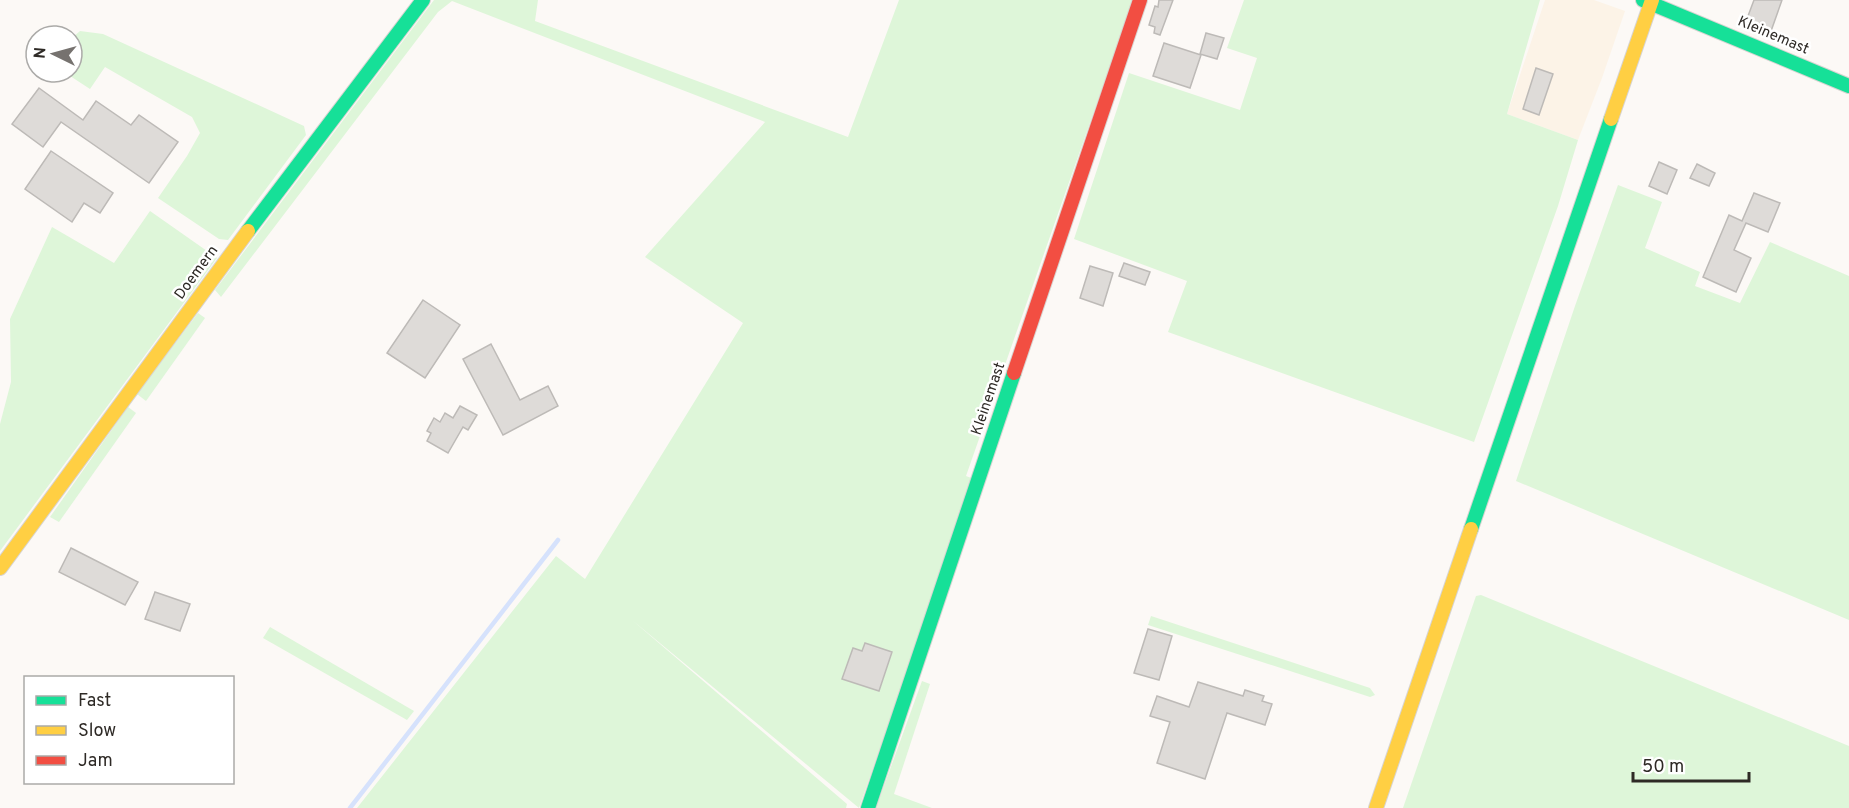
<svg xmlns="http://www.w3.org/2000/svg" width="1849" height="808" viewBox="0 0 1849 808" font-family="Overpass,sans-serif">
<rect width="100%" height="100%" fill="#fcf9f6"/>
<!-- industrial -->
<polygon fill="#fcf3e7" points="1545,0 1594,0 1625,11 1602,78 1578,140 1507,114"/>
<!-- green -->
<g fill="#def6d9">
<polygon points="434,0 538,0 535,21 848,137 899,0 1133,0 966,476 974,479 859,808 632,620 847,804 846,808 357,808 556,556 585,579 743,323 645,257 765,122 452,1 438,12 221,297 215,290"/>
<polygon points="1244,0 1540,0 1507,114 1578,140 1558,206 1474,442 1168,332 1187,281 1074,239 1129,73 1240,110 1257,58 1227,48"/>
<polygon points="80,31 103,34 304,126 306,135 228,240 219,239 158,198 187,156 200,133 192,117 105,67 90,89 64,72 72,72 72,38"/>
<polygon points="1618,185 1662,202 1645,248 1700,272 1695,286 1740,303 1770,242 1849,276 1849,620 1516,481 1575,306"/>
<polygon points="150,211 217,258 0,551 0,424 11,382 10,319 52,227 114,263"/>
<polygon points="198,313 205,318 146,401 137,394"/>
<polygon points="128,407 136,413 59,522 50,517"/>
<polygon points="1481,595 1849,746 1849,808 1403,808 1476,596"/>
<polygon points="1151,616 1370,688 1375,695 1370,697 1148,625"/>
<polygon points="270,627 414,711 407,720 263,638"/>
<polygon points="922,681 930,684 894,794 932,808 876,808"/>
</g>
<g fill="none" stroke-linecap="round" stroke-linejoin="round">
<!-- stream -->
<polyline stroke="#d6e2fc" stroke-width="4.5" points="350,808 558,540"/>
</g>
<!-- building -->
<g fill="#dedbd8" stroke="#bdbab7" stroke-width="1.5">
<polygon points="1159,0 1173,0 1160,35 1154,33 1155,27 1149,25 1155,6 1158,7"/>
<polygon points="1754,0 1782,0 1770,34 1745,24"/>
<polygon points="1206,33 1224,38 1217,59 1200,54"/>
<polygon points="1164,43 1201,55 1190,88 1153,76"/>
<polygon points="1536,68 1553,74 1539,115 1523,109"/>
<polygon points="39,88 83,120 96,101 131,125 139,115 178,142 149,183 61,122 43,147 12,124"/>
<polygon points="51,151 113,193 100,213 84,203 72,222 25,189"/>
<polygon points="1659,162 1677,170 1667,194 1649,186"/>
<polygon points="1697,164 1715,173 1709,186 1690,178"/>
<polygon points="1754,193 1780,203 1768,232 1746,223 1734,250 1751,258 1736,292 1703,277 1729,215 1742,221"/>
<polygon points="1124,263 1150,272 1145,285 1119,276"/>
<polygon points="1090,266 1113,273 1103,306 1080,298"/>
<polygon points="423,300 460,325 425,378 387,353"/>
<polygon points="491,344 520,400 548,386 558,406 503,435 463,359"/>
<polygon points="460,406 477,415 468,430 463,427 448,453 427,441 431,433 427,431 434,418 440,422 445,413 453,418"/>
<polygon points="71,548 138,582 125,605 59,572"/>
<polygon points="155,592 190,604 180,631 145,619"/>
<polygon points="1148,629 1172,636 1159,680 1134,673"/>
<polygon points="865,643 892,652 879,691 842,679 853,648 862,651"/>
<polygon points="1198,682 1243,696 1245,690 1264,696 1262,701 1272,704 1265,725 1227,713 1205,779 1157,763 1170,722 1150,716 1157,696 1189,707"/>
</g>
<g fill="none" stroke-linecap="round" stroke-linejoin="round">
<!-- fast casing -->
<g stroke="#d7d4d1" stroke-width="16">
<g id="fast">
<polyline points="1643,0 1849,86"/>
<polyline points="248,231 423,0"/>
<polyline points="1471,529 1611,119"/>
<polyline points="868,808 1014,373"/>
</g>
</g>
<!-- slow casing -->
<g stroke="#d7d4d1" stroke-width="16">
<g id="slow">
<polyline points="1611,119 1652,0"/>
<polyline points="0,568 248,231"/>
<polyline points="1376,808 1471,529"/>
</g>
</g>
<!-- jam casing -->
<g stroke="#d7d4d1" stroke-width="16">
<polyline id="jam" points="1014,373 1140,0"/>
</g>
<!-- fast -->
<use href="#fast" stroke="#16e098" stroke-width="14"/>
<!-- slow -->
<use href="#slow" stroke="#ffcf43" stroke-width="14"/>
<!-- jam -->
<use href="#jam" stroke="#f24e42" stroke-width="14"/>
</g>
<g text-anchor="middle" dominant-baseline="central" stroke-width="5" stroke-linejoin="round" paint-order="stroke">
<!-- street labels -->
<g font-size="15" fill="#2e2a26" stroke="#fff">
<text transform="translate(1773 36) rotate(23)">Kleinemast</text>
<text transform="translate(197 273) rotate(-54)">Doemern</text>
<text transform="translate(989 399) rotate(-71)">Kleinemast</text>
</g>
</g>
<!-- legend -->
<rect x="24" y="676" width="210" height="108" fill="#ffffff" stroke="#abaaa8" stroke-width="1.5"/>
<rect x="36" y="696" width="30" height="9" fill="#16e098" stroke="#abaaa8" stroke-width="1.5"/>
<text x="78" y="706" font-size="18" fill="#2e2a26">Fast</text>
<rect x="36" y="726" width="30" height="9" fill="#ffcf43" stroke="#abaaa8" stroke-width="1.5"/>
<text x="78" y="736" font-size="18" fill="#2e2a26">Slow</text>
<rect x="36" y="756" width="30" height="9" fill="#f24e42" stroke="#abaaa8" stroke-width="1.5"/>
<text x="78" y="766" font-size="18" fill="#2e2a26">Jam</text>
<!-- north arrow -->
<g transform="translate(54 54) rotate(275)"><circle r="28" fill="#ffffff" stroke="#abaaa8" stroke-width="1.5"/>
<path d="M0-4.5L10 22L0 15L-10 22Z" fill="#76726f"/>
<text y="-9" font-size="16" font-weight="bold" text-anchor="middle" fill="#2e2a26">N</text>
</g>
<!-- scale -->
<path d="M1633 772v9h116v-9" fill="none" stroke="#2e2a26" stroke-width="3"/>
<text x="1642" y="772" font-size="18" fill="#2e2a26" stroke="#ffffff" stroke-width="4.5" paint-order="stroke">50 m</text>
</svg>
